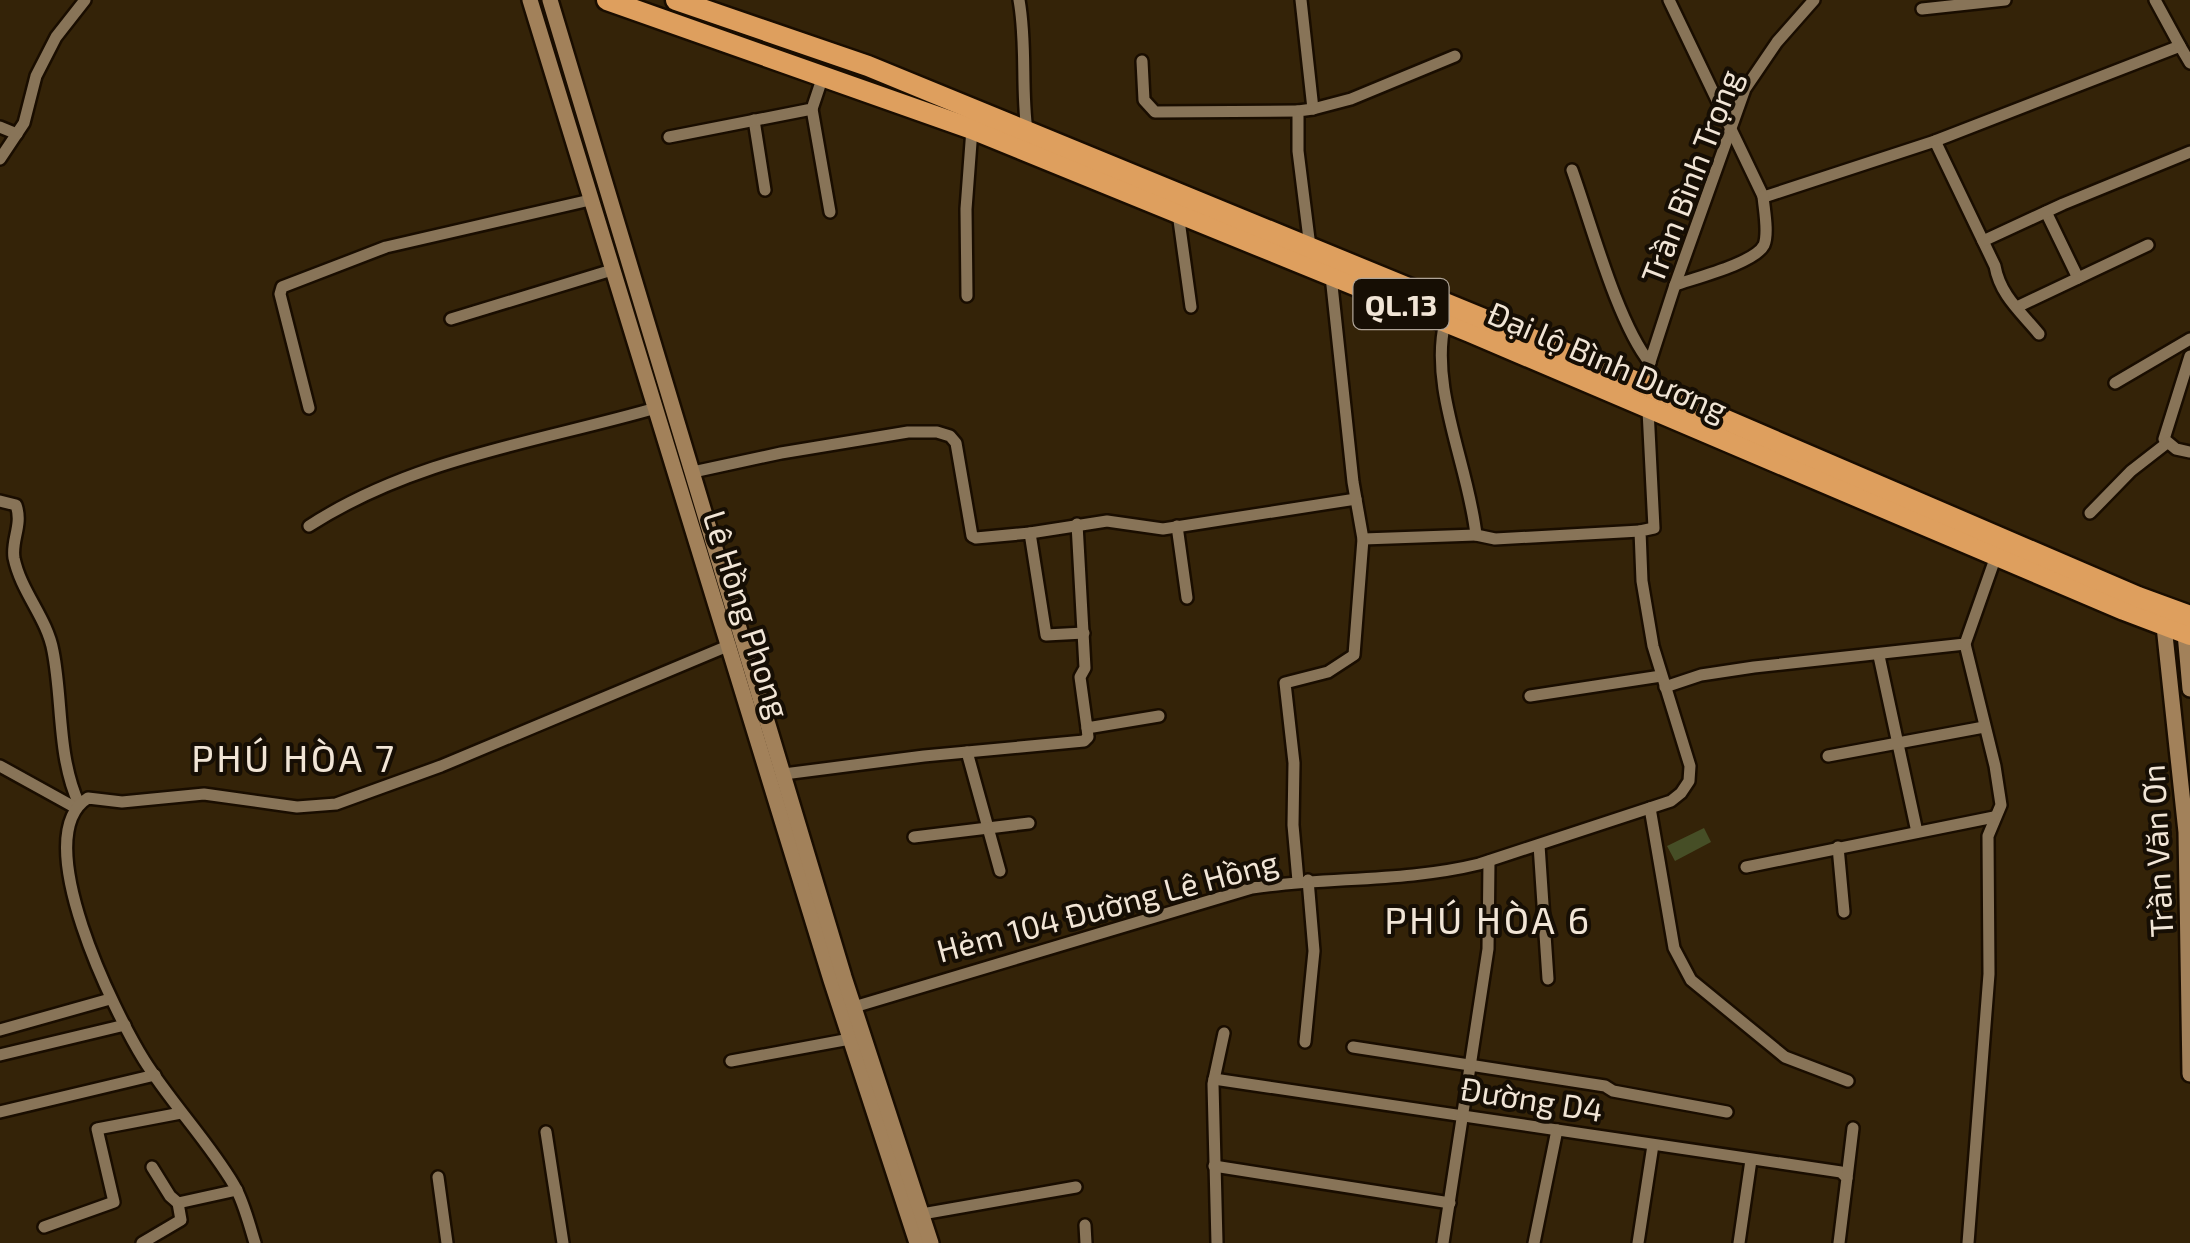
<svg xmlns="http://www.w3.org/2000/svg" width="2190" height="1243" viewBox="0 0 2190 1243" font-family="'Exo 2',sans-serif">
<rect width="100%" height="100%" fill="#342308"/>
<!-- green -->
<polygon fill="#464e26" points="1704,828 1711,842 1675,861 1667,846"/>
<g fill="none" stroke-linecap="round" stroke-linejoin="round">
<!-- street casing -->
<g stroke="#190d00" stroke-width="16">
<g id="street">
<path d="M1019 0C1027 44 1021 87 1027 131"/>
<polyline points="1301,0 1313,109 1298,111 1298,151 1310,247"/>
<polyline points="1669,0 1763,196 1767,196 1935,141 2180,46 2190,63"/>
<polyline points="2155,0 2180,46"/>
<polyline points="1922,9 2005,0"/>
<polyline points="1142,61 1144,100 1155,112 1298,111"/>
<polyline points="812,109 830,212"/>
<polyline points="1313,109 1351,99 1455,56"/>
<polyline points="754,120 765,190"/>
<polyline points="0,127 17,134"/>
<polyline points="669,137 812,109 823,76"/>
<path d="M1935 141 1995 266C2000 295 2021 312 2039 334"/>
<polyline points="0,159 24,123 36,76 56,37 85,0"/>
<path d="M1572 170C1591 223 1617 322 1650 363"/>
<polyline points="2046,212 2078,278"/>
<polyline points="1178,213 1191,307"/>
<polyline points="1983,241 2063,204 2190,152"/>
<path d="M1675 285C1695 278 1755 263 1764 245 1769 233 1764 209 1763 196"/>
<polyline points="967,296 966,209 972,129"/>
<polyline points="2017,307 2148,245"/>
<polyline points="451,319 612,270"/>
<polyline points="2190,356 2164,439 2176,449 2190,452"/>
<polyline points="2115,383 2190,339"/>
<polyline points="1647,386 1649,365 1675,285 1745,89 1777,42 1814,0"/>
<polyline points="309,408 280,294 282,287 386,247 590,200"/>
<polyline points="693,472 781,453 908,432 937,432 950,436 956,443 972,536 976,538 1030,533 1046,635 1084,633"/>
<path d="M0 501 16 505C23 525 11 540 14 558 21 592 47 618 53 651 63 702 57 756 79 804"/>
<polyline points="2090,513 2131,471 2167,443"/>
<polyline points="1077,524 1085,668 1080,677 1087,728 1159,716"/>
<path d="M309 526C414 458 538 442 656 408"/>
<polyline points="1177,526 1187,598"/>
<polyline points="1030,533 1107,521 1163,529 1356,499"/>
<polyline points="1476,535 1495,539 1640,531"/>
<path d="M1363 539 1476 535C1469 467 1429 388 1445 322"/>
<polyline points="1965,644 1995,766 2001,805 1988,836 1989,974 1968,1243"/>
<polyline points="1879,656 1917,832"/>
<polyline points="1665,687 1701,675 1754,667 1965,644 1996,556"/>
<polyline points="1530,696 1661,676"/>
<polyline points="967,752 1000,871"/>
<polyline points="1828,756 1984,727"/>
<polyline points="0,766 76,808"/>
<polyline points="784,774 924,756 1084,741 1088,737 1087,728"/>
<polyline points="1650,808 1674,948 1691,980 1785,1057 1848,1081"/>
<polyline points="914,837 1029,823"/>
<polyline points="1539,845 1548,979"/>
<polyline points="1838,847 1844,912"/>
<polyline points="1746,867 1994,817"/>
<polyline points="1298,881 1293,825 1294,763 1285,683 1328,672 1354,655 1363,539 1353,482 1331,276"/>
<path d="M854 1007 1252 888C1327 877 1406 882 1479 864L1671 801 1681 793 1689 781 1690 766 1653 646 1642 581 1640 531 1654 528 1648 410"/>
<polyline points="0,1030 110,999"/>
<polyline points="1305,1042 1314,951 1308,880"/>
<polyline points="1353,1047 1605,1086 1613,1091 1727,1112"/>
<polyline points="0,1055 125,1025"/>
<polyline points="731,1061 850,1039"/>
<polyline points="1214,1079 1841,1172 1847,1178 1839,1243"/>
<polyline points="0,1112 155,1075"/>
<polyline points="546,1132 563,1243"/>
<polyline points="1214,1166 1450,1203"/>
<polyline points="152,1167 170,1196 178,1203 237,1190"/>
<polyline points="438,1177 447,1243"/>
<polyline points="1847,1178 1853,1128"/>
<polyline points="922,1214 1076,1187"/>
<polyline points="1085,1225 1086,1243"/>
<polyline points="44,1227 114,1202 97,1129 181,1113"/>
<polyline points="142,1243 181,1220 178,1203"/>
<path d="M255 1243C249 1224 244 1202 234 1185 208 1141 171 1103 144 1060 116 1015 26 836 88 798L122 802 204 794 297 807 336 804 441 766 730 645"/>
<polyline points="1217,1243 1213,1084 1224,1033"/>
<polyline points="1443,1243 1488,949 1489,861"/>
<polyline points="1534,1243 1557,1130"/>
<polyline points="1638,1243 1653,1145"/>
<polyline points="1739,1243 1751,1160"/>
</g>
</g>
<!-- secondary casing -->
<g stroke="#190d00" stroke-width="20">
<g id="secondary">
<polyline points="530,0 831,980 917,1243"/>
<polyline points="550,0 844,977 931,1243"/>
<polyline points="2164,626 2186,832 2190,1074"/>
<polyline points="2185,633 2190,689"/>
</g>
</g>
<!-- highway casing -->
<g stroke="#190d00" stroke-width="25">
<g id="highway">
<polyline points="607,0 972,129 1470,332 2124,610 2190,635"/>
<polyline points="676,0 868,66 1647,386 2138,597 2190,616"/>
</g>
</g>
<!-- street -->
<use href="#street" stroke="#887458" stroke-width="11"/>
<!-- secondary -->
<use href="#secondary" stroke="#a2815a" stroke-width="15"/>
<!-- highway -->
<use href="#highway" stroke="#de9f5e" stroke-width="20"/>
</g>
<g text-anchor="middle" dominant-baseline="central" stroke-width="8" stroke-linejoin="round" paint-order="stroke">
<!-- shield labels -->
<rect fill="#160e04" stroke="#afa497" stroke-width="2.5" x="1353.5" y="279" width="95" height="50" rx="8"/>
<g font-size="30" font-weight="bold" fill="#f1e5d6">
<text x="1401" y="304">QL.13</text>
</g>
<!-- street labels -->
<g font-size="32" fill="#f1e5d6" stroke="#160e04">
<text transform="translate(1690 176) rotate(-69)">Trần Bình Trọng</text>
<text transform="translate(1608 360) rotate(23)">Đại lộ Bình Dương</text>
<text transform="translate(748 614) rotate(72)">Lê Hồng Phong</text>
<text transform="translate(2156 851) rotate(-93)">Trần Văn Ơn</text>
<text transform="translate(1107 905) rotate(-15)">Hẻm 104 Đường Lê Hồng</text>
<text transform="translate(1532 1098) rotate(9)">Đường D4</text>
</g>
<!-- quarter labels -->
<g font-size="38" letter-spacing="2.5" fill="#f1e5d6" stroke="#160e04">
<text x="294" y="757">PHÚ HÒA 7</text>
<text x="1488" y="919">PHÚ HÒA 6</text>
</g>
</g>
</svg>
